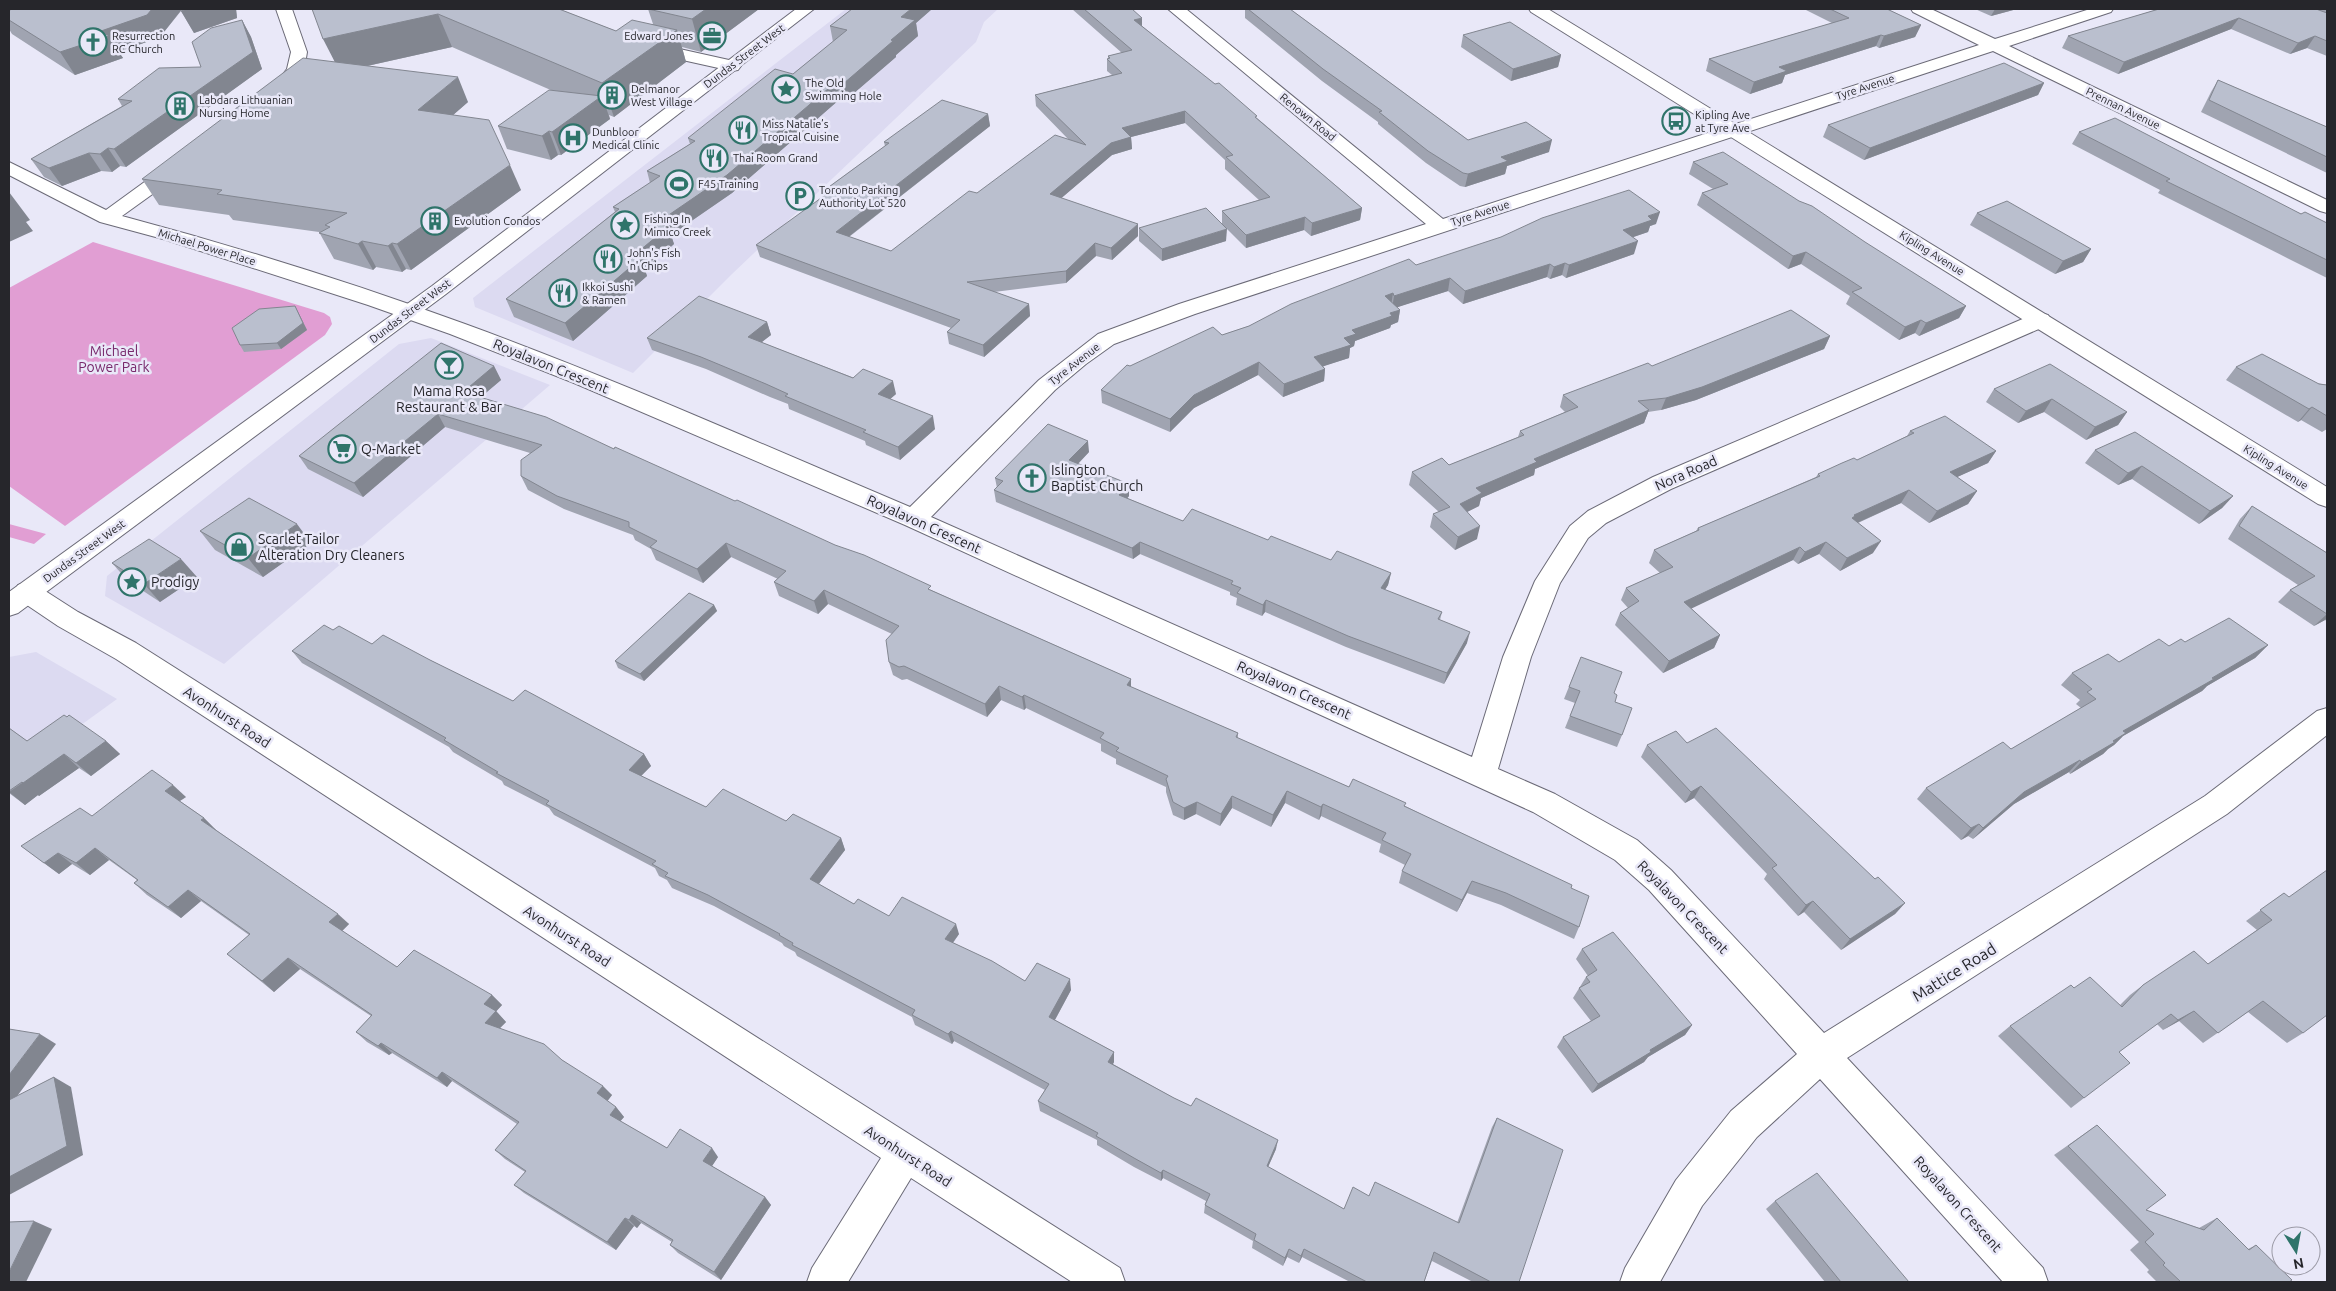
<svg xmlns="http://www.w3.org/2000/svg" width="2336" height="1291" viewBox="0 0 2336 1291" font-family="Ubuntu,sans-serif">
<rect width="100%" height="100%" fill="#e9e8f8"/>
<!-- built -->
<g fill="#dcdaf1">
<polygon points="846,9 998,9 984,22 976,42 732,274 633,373 475,307 473,298"/>
<polygon points="431,338 550,385 224,664 105,596 107,576 399,344"/>
<polygon points="36,652 117,699 9,777 9,657"/>
</g>
<!-- green -->
<g fill="#e19ed3">
<polygon points="93,242 324,313 330,317 332,324 325,335 65,526 9,486 9,288"/>
<polygon points="9,524 46,534 34,544 9,537"/>
</g>
<g fill="none" stroke-linecap="round" stroke-linejoin="round">
<!-- minor casing -->
<g stroke="#6b6a77" stroke-width="2">
<g id="minor">
<polygon points="276,9 292,9 307,52 304,70 282,99 270,99 267,95 287,69 291,52"/>
<path d="M1168 9H1186L1443 219 1979 45 1913 12 1911 9H1931L1995 39 2090 9H2113L2111 12 2009 46 2327 200V213L2320 211 1993 51 1195 314 1114 344 1086 364 1055 390 931 517 1472 757 1503 657 1535 581 1570 526 1588 511 1653 477 2032 315 2040 313 2048 315 2051 320 2048 325 1671 489 1606 523 1588 538 1560 583 1531 657 1498 769 1555 794 1637 840 1671 870 1824 1033 2205 796 2317 711 2327 708V735L2227 814 1847 1058 2043 1268 2048 1282H2003L1820 1079 1757 1137 1702 1206 1660 1282H1620L1625 1268 1676 1180 1731 1111 1797 1054 1649 890 1615 860 1533 812 905 525 574 383 450 334 368 305 163 239 100 222 9 175V162L106 210 172 162 179 160 186 162 188 166 186 170 122 216C238 247 353 283 465 324 616 379 763 445 910 507L1039 380 1098 334 1179 304 1426 224Z"/>
<polygon points="648,42 738,62 741,66 738,70 732,71 642,51 640,47 642,43"/>
<polygon points="27,582 36,585 78,612 136,643 1120,1268 1125,1282 1072,1282 911,1178 848,1282 807,1282 812,1268 881,1158 116,659 58,626 18,599 14,592 18,585"/>
</g>
</g>
<!-- major casing -->
<g stroke="#6b6a77" stroke-width="2">
<g id="major">
<polygon points="796,9 814,9 446,294 18,613 9,616 9,592 432,286"/>
<polygon points="1529,9 1548,9 2327,487 2327,507 2318,504 1531,12"/>
</g>
</g>
<!-- minor -->
<use href="#minor" fill="#fff" fill-rule="evenodd"/>
<!-- major -->
<use href="#major" fill="#fff" fill-rule="evenodd"/>
</g>
<!-- wall -->
<g fill="#a0a4b1">
<polygon points="236,9 237,18 194,33 181,11 160,37 119,52 123,58 75,75 12,34 9,29 9,10"/>
<polygon points="312,9 559,9 616,31 653,24 648,9 759,9 701,52 682,47 686,62 614,117 609,115 610,119 561,155 558,155 551,160 507,149 498,126 553,91 452,47 367,66 468,102 453,115 521,190 411,270 406,269 402,272 376,267 373,270 334,259 319,232 233,220 229,215 159,205 142,179 335,62"/>
<polygon points="852,9 932,9 916,23 918,36 896,55 896,57 846,100 840,99 732,193 671,235 674,244 645,270 647,276 573,341 514,317 506,299 615,212 613,207 650,183 647,171 690,144 688,138 793,74 833,42 830,26"/>
<polygon points="1072,9 1132,9 1142,26 1257,118 1362,208 1360,220 1311,236 1304,230 1246,248 1222,224 1222,211 1259,200 1225,169 1225,160 1185,123 1131,137 1132,149 1112,155 1061,198 1138,236 1112,260 1096,256 1066,283 994,292 1029,304 1030,316 984,357 949,344 947,332 951,328 760,257 756,245 824,197 822,192 885,146 884,142 988,114 990,126 849,237 891,251 977,193 1069,140 1036,106 1035,95 1112,75 1107,71 1107,59 1108,59 1108,56 1122,53"/>
<polygon points="1245,9 1290,9 1468,140 1549,152 1507,166 1505,174 1465,187 1460,186 1426,163 1378,124 1378,122 1322,81 1245,18"/>
<polygon points="1804,9 1887,9 1921,25 1915,37 1879,48 1876,46 1785,75 1782,83 1750,94 1706,71 1709,59 1832,23"/>
<polygon points="1975,9 2017,9 1991,16"/>
<polygon points="2159,9 2327,9 2327,56 2307,48 2290,54 2231,29 2118,74 2062,48 2068,36"/>
<polygon points="242,20 251,37 262,69 126,167 120,166 112,172 101,171 62,186 44,177 31,159 122,106 118,99 201,67"/>
<polygon points="1463,35 1561,55 1558,67 1511,81 1461,47"/>
<polygon points="2218,80 2327,127 2327,173 2201,112 2211,92"/>
<polygon points="2044,83 2038,95 1864,160 1823,137 1828,125"/>
<polygon points="2079,132 2327,223 2327,278 2158,193 2160,190 2072,144"/>
<polygon points="1693,162 1799,201 1966,306 1959,318 1919,336 1915,333 1899,340 1846,304 1850,296 1801,264 1788,269 1697,205 1702,193 1713,189 1689,174"/>
<polygon points="1977,213 2091,249 2083,262 2055,274 1970,225"/>
<polygon points="1656,224 1650,226 1648,232 1633,237 1634,254 1566,278 1562,275 1550,279 1547,277 1463,304 1448,291 1397,307 1400,310 1398,322 1391,325 1390,328 1355,341 1354,346 1350,348 1349,358 1323,366 1325,369 1324,381 1283,397 1258,375 1194,408 1170,432 1102,403 1101,390 1130,366 1249,326 1416,265"/>
<polygon points="1139,228 1226,241 1162,261 1139,241"/>
<polygon points="295,306 307,330 281,349 244,352 240,345"/>
<polygon points="767,322 771,335 761,342 896,394 890,399 935,429 900,460 866,445 865,441 789,409 788,404 770,397 706,369 652,350 647,338"/>
<polygon points="1830,336 1824,349 1696,400 1661,410 1648,412 1644,423 1535,469 1534,475 1481,498 1479,506 1467,512 1477,539 1455,550 1430,527 1433,514 1439,512 1409,485 1412,472 1449,465 1518,437 1520,431 1565,412 1560,407 1563,395 1652,366"/>
<polygon points="494,366 501,380 480,398 614,449 1131,679 1131,687 1238,733 1238,738 1349,787 1405,806 1571,888 1579,927 1574,939 1501,905 1467,893 1457,912 1399,883 1402,871 1405,865 1379,852 1381,844 1321,816 1319,820 1285,803 1271,827 1232,808 1220,826 1196,814 1184,820 1173,815 1166,792 1166,787 1116,764 1116,759 1101,751 1101,744 1026,708 1024,710 1001,700 987,717 907,679 902,680 893,675 889,662 892,634 828,604 818,614 779,596 774,582 778,579 731,557 703,583 656,560 651,549 635,540 633,535 564,509 528,490 521,476 530,453 445,427 363,497 308,469 299,456"/>
<polygon points="2236,367 2327,385 2327,429 2322,432 2301,420 2298,422 2226,380"/>
<polygon points="1994,389 2127,412 2118,425 2086,440 2044,412 2018,423 1986,402"/>
<polygon points="1910,431 1996,451 1988,463 1957,477 1977,491 1968,504 1929,523 1901,503 1858,523 1873,553 1840,571 1819,554 1798,564 1793,560 1691,608 1720,635 1714,648 1663,673 1615,625 1620,613 1628,608 1621,600 1626,588 1660,573 1649,563 1654,550 1696,531 1698,528 1816,477 1818,474 1857,460 1907,436"/>
<polygon points="2095,450 2233,496 2222,508 2199,524 2132,479 2118,485 2085,463"/>
<polygon points="1089,452 1078,464 1129,496 1127,498 1183,521 1268,540 1331,560 1391,573 1388,585 1385,590 1442,612 1440,620 1467,643 1444,684 1346,647 1265,612 1262,616 1236,605 1237,598 1230,595 1230,592 1140,554 1133,559 996,502 994,490 997,488 995,478"/>
<polygon points="2252,506 2327,553 2327,621 2325,620 2314,626 2278,602 2290,590 2298,585 2228,539 2240,519"/>
<polygon points="200,531 311,543 263,577 215,550"/>
<polygon points="112,563 197,577 160,602 128,581"/>
<polygon points="714,605 717,611 644,681 618,668 615,661"/>
<polygon points="333,630 372,644 430,660 513,701 644,754 651,766 641,776 706,807 786,821 841,838 845,850 819,884 854,904 889,916 959,934 953,943 1025,981 1071,990 1055,1020 1114,1052 1114,1062 1113,1064 1174,1098 1276,1149 1268,1167 1344,1209 1369,1196 1457,1223 1492,1127 1497,1118 1519,1282 1473,1282 1432,1261 1424,1282 1350,1282 1302,1257 1299,1263 1287,1257 1283,1266 1252,1248 1253,1241 1204,1213 1205,1205 1206,1201 1163,1178 1161,1181 1134,1167 1097,1145 1097,1140 1040,1111 1038,1101 1045,1090 954,1041 952,1044 915,1025 912,1017 797,956 795,952 784,946 782,943 714,906 672,888 667,880 659,876 655,868 554,815 549,808 504,785 502,781 453,752 449,747 302,663 292,651"/>
<polygon points="2185,642 2268,645 2255,658 2207,686 2202,691 2123,736 2114,745 2108,749 2103,754 2070,774 2069,772 2014,804 1973,839 1968,836 1961,840 1917,799 1926,788 2011,749 2081,708 2076,704 2080,700 2061,685 2072,673 2119,662 2169,646"/>
<polygon points="1581,657 1614,693 1615,702 1622,735 1617,747 1565,728 1575,703 1564,699"/>
<polygon points="9,728 27,741 106,741 120,754 91,776 79,768 39,796 38,795 25,805 9,793"/>
<polygon points="1687,743 1875,879 1905,903 1895,914 1841,950 1804,912 1798,916 1764,879 1767,874 1694,798 1685,803 1641,757 1647,745"/>
<polygon points="186,797 180,801 204,818 216,830 349,924 342,931 397,967 492,995 502,1005 496,1011 506,1022 500,1028 562,1060 612,1095 607,1101 616,1107 624,1117 620,1121 667,1148 718,1157 712,1166 765,1197 771,1205 721,1280 678,1253 670,1245 672,1242 641,1223 637,1228 634,1226 616,1250 524,1193 514,1185 525,1172 505,1159 495,1150 517,1124 452,1081 447,1087 392,1053 389,1055 367,1042 356,1032 371,1016 300,969 274,992 227,954 249,935 201,901 181,918 147,895 134,883 137,880 109,860 90,875 72,864 59,874 21,846 92,816"/>
<polygon points="2284,893 2303,1033 2287,1043 2248,1012 2203,1043 2179,1021 2163,1030 2157,1024 2119,1052 2084,1098 2071,1108 1998,1036 2010,1026 2074,988 2120,1005 2130,995 2143,985 2208,964 2257,930 2246,921"/>
<polygon points="1582,949 1692,1025 1685,1035 1648,1057 1644,1062 1592,1093 1557,1047 1563,1037 1591,1021 1573,998 1586,977 1588,976 1576,959"/>
<polygon points="2097,1125 2146,1210 2199,1228 2217,1218 2248,1249 2256,1245 2289,1282 2157,1282 2147,1272 2149,1270 2130,1250 2139,1242 2054,1155"/>
<polygon points="1775,1201 1909,1282 1825,1282 1766,1209"/>
</g>
<!-- shaded-wall -->
<g fill="#828690">
<polygon points="152,9 182,9 160,37 119,52 123,58 75,75 60,52 101,31"/>
<polygon points="188,9 236,9 237,18 194,33 181,11"/>
<polygon points="706,9 759,9 701,52 692,19"/>
<polygon points="911,9 932,9 916,23 918,36 896,55 896,57 846,100 843,84 891,40 901,17"/>
<polygon points="1995,9 2017,9 1991,16"/>
<polygon points="438,14 452,47 340,72 323,39"/>
<polygon points="1142,18 1142,29 1134,20"/>
<polygon points="2239,18 2231,29 2118,74 2124,62"/>
<polygon points="242,20 251,37 262,69 126,167 114,149 253,52"/>
<polygon points="1921,25 1915,37 1879,48 1884,36"/>
<polygon points="677,30 686,62 614,117 602,83"/>
<polygon points="1881,35 1876,46 1785,75 1782,83 1750,94 1754,82 1779,67"/>
<polygon points="2315,36 2307,48 2290,54 2298,43"/>
<polygon points="1561,55 1558,67 1511,81 1513,69"/>
<polygon points="458,77 468,102 429,136 418,110"/>
<polygon points="836,82 840,99 732,193 671,235 674,244 645,270 647,276 573,341 565,323 633,256 657,223"/>
<polygon points="2044,83 2038,95 1864,160 1870,148"/>
<polygon points="602,96 610,119 561,155 552,132"/>
<polygon points="1185,111 1185,123 1131,137 1132,149 1112,155 1051,207 1050,194 1122,128"/>
<polygon points="988,114 990,126 838,245 836,232"/>
<polygon points="549,131 558,155 551,160 542,136"/>
<polygon points="1552,140 1549,152 1507,166 1505,174 1465,187 1468,174 1501,157"/>
<polygon points="108,148 120,166 112,172 100,154"/>
<polygon points="89,153 101,171 62,186 49,168"/>
<polygon points="510,165 521,190 411,270 397,244"/>
<polygon points="9,192 30,220 26,222 33,231 9,242"/>
<polygon points="1362,208 1360,220 1311,236 1312,223"/>
<polygon points="1660,212 1656,224 1650,226 1648,232 1619,242 1623,230 1648,216"/>
<polygon points="1305,217 1304,230 1246,248 1246,235"/>
<polygon points="1138,224 1138,236 1112,260 1111,248"/>
<polygon points="1227,229 1226,241 1162,261 1162,249"/>
<polygon points="362,241 376,267 373,270 358,244"/>
<polygon points="1638,241 1634,254 1566,278 1569,265"/>
<polygon points="392,243 406,269 402,272 388,246"/>
<polygon points="1095,243 1096,256 1066,283 1066,271"/>
<polygon points="2091,249 2083,262 2055,274 2063,261"/>
<polygon points="1806,252 1801,264 1788,269 1793,256"/>
<polygon points="1565,263 1562,275 1550,279 1554,267"/>
<polygon points="1550,264 1547,277 1463,304 1465,291"/>
<polygon points="1450,278 1448,291 1392,309 1394,296"/>
<polygon points="1393,293 1391,306 1385,296"/>
<polygon points="1029,304 1030,316 984,357 983,345"/>
<polygon points="295,306 307,330 281,349 277,343"/>
<polygon points="1966,306 1959,318 1919,336 1926,323"/>
<polygon points="1400,310 1398,322 1391,325 1390,328 1355,341 1354,346 1350,348 1349,358 1312,370 1314,357 1344,338 1352,330 1390,313"/>
<polygon points="1921,320 1915,333 1899,340 1905,327"/>
<polygon points="767,322 771,335 752,350 748,337"/>
<polygon points="1830,336 1824,349 1696,400 1661,410 1666,398"/>
<polygon points="1259,362 1258,375 1194,408 1170,432 1170,419 1194,395"/>
<polygon points="494,366 501,380 470,406 463,392"/>
<polygon points="1325,369 1324,381 1283,397 1284,384"/>
<polygon points="893,381 896,394 881,407 878,394"/>
<polygon points="2052,399 2044,412 2018,423 2026,411"/>
<polygon points="2312,407 2301,420 2298,422 2309,409"/>
<polygon points="1649,410 1644,423 1535,469 1534,475 1481,498 1479,506 1457,517 1460,504 1476,488 1534,459"/>
<polygon points="2127,412 2118,425 2086,440 2095,427"/>
<polygon points="438,414 445,427 363,497 354,483"/>
<polygon points="933,416 935,429 900,460 898,447"/>
<polygon points="1088,441 1089,452 1070,472 1069,460"/>
<polygon points="1996,451 1988,463 1942,484 1950,472"/>
<polygon points="2142,466 2132,479 2118,485 2128,473"/>
<polygon points="1129,484 1129,496 1120,507 1119,495"/>
<polygon points="1909,490 1901,503 1850,526 1845,531 1854,515"/>
<polygon points="1977,491 1968,504 1929,523 1937,511"/>
<polygon points="2233,496 2222,508 2199,524 2210,511"/>
<polygon points="297,524 311,543 263,577 248,558"/>
<polygon points="1480,526 1477,539 1455,550 1458,537"/>
<polygon points="1881,541 1873,553 1840,571 1847,558"/>
<polygon points="1140,542 1140,554 1133,559 1132,548"/>
<polygon points="1826,542 1819,554 1798,564 1805,552"/>
<polygon points="726,543 731,557 703,583 697,569"/>
<polygon points="1800,547 1793,560 1678,615 1684,602"/>
<polygon points="181,559 197,577 160,602 144,584"/>
<polygon points="1391,573 1388,585 1379,599 1381,588"/>
<polygon points="824,590 828,604 818,614 814,601"/>
<polygon points="1266,600 1265,612 1262,616 1263,605"/>
<polygon points="714,605 717,611 644,681 640,674"/>
<polygon points="2327,614 2327,618 2325,620 2314,626"/>
<polygon points="1470,632 1467,643 1444,684 1447,673"/>
<polygon points="1720,635 1714,648 1663,673 1669,661"/>
<polygon points="2268,645 2255,658 2207,686 2202,691 2123,736 2114,745 2108,749 2103,754 2070,774 2081,762 2123,731"/>
<polygon points="1131,679 1131,692 1127,685"/>
<polygon points="999,686 1001,700 987,717 985,704"/>
<polygon points="1024,695 1026,708 1024,710 1022,697"/>
<polygon points="106,741 120,754 91,776 76,763"/>
<polygon points="64,754 79,768 39,796 38,795 25,805 9,792"/>
<polygon points="644,754 651,766 636,781 629,770"/>
<polygon points="2080,760 2069,772 2014,804 1973,839 1983,828 2024,792"/>
<polygon points="173,785 186,797 178,802 165,791"/>
<polygon points="1701,786 1694,798 1685,803 1691,792"/>
<polygon points="1287,791 1285,803 1271,827 1273,815"/>
<polygon points="1232,796 1232,808 1220,826 1221,814"/>
<polygon points="1197,802 1196,814 1184,820 1184,808"/>
<polygon points="1323,804 1321,816 1319,820 1321,807"/>
<polygon points="204,818 216,830 213,832 201,820"/>
<polygon points="1979,824 1968,836 1961,840 1971,828"/>
<polygon points="841,838 845,850 814,890 810,879"/>
<polygon points="95,848 109,860 90,875 76,863"/>
<polygon points="58,853 72,864 59,874 44,863"/>
<polygon points="1472,881 1467,893 1457,912 1462,900"/>
<polygon points="188,890 201,901 181,918 168,907"/>
<polygon points="1813,901 1804,912 1798,916 1806,905"/>
<polygon points="1905,903 1895,914 1841,950 1850,939"/>
<polygon points="338,914 349,924 340,933 329,922"/>
<polygon points="956,924 959,934 948,949 945,939"/>
<polygon points="288,958 300,969 274,992 262,981"/>
<polygon points="1070,979 1071,990 1051,1027 1049,1017"/>
<polygon points="492,995 502,1005 493,1015 484,1004"/>
<polygon points="496,1011 506,1022 495,1033 485,1023"/>
<polygon points="2194,1011 2179,1021 2163,1030 2178,1020"/>
<polygon points="1692,1025 1685,1035 1648,1057 1644,1062 1592,1093 1598,1084 1650,1050"/>
<polygon points="951,1031 954,1041 952,1044 948,1034"/>
<polygon points="40,1034 56,1044 9,1107 9,1075"/>
<polygon points="381,1043 392,1053 389,1055 378,1046"/>
<polygon points="1114,1052 1114,1062 1109,1071 1108,1062"/>
<polygon points="442,1072 452,1081 447,1087 437,1078"/>
<polygon points="54,1077 71,1087 83,1155 9,1195 9,1177"/>
<polygon points="603,1086 612,1095 606,1103 597,1093"/>
<polygon points="616,1107 624,1117 618,1124 610,1115"/>
<polygon points="1278,1140 1276,1149 1265,1174 1267,1166"/>
<polygon points="712,1148 718,1157 710,1169 703,1161"/>
<polygon points="1163,1170 1163,1178 1161,1181 1161,1173"/>
<polygon points="765,1197 771,1205 721,1280 714,1272"/>
<polygon points="632,1215 641,1223 637,1228 629,1220"/>
<polygon points="625,1218 634,1226 616,1250 607,1242"/>
<polygon points="34,1221 52,1229 26,1282 9,1282 9,1272"/>
<polygon points="1289,1249 1287,1257 1283,1266 1285,1258"/>
<polygon points="1304,1249 1302,1257 1299,1263 1301,1256"/>
</g>
<!-- building -->
<g fill="#babfce" stroke="#828690">
<polygon points="14,9 152,9 147,15 101,31 109,36 60,52 9,20 9,10"/>
<polygon points="180,9 188,9 181,11"/>
<polygon points="312,9 559,9 616,31 632,20 677,30 602,83 438,14 323,39"/>
<polygon points="648,9 706,9 692,19"/>
<polygon points="852,9 911,9 901,17 915,20 891,40 893,41 843,84 836,82 727,175 657,223 668,227 633,256 641,258 565,323 506,299 619,209 613,207 660,176 647,171 695,141 688,138 775,69 793,74 847,30 830,26"/>
<polygon points="1084,9 1132,9 1142,18 1134,20 1215,84 1219,83 1257,116 1255,117 1362,208 1312,223 1305,217 1246,235 1222,211 1270,197 1226,157 1233,155 1185,111 1122,128 1131,137 1111,143 1050,194 1138,224 1111,248 1095,243 1066,271 967,282 1029,304 983,345 947,332 960,320 756,245 828,193 822,192 889,143 884,142 942,100 988,114 836,232 891,251 969,191 977,193 1055,135 1086,145 1035,95 1122,73 1107,59 1110,58 1108,56 1132,50"/>
<polygon points="1248,9 1290,9 1468,140 1526,122 1552,140 1501,157 1508,161 1468,174 1463,173 1428,151 1379,112 1382,111 1323,69"/>
<polygon points="1830,9 1887,9 1921,25 1884,36 1881,35 1779,67 1787,71 1754,82 1709,59 1849,18"/>
<polygon points="2159,9 2316,9 2327,13 2327,41 2315,36 2298,43 2239,18 2124,62 2068,36"/>
<polygon points="242,20 253,52 114,149 108,148 100,154 89,153 49,168 31,159 132,101 118,99 159,68 201,67 192,42 211,28"/>
<polygon points="1510,22 1561,55 1513,69 1463,35"/>
<polygon points="303,58 458,77 418,110 489,120 510,165 397,244 392,243 388,246 362,241 358,244 319,233 330,227 325,225 347,213 217,194 222,190 142,179"/>
<polygon points="2004,63 2044,83 1870,148 1828,125"/>
<polygon points="2218,80 2327,127 2327,157 2209,100"/>
<polygon points="549,90 602,96 552,132 549,131 542,136 498,126"/>
<polygon points="2115,118 2301,214 2305,212 2327,223 2327,260 2166,181 2170,179 2079,132"/>
<polygon points="1723,152 1799,201 1812,206 1865,242 1966,306 1926,323 1921,320 1905,327 1852,292 1862,288 1806,252 1793,256 1702,193 1728,184 1693,162"/>
<polygon points="1629,190 1660,212 1648,216 1652,220 1623,230 1638,241 1569,265 1565,263 1554,267 1550,264 1465,291 1450,278 1394,296 1393,293 1385,296 1400,310 1390,313 1392,316 1352,330 1356,334 1344,338 1351,345 1314,357 1325,369 1284,384 1259,362 1194,395 1170,419 1101,390 1127,365 1130,366 1213,327 1222,335 1249,326 1291,304 1409,259 1416,265 1501,237 1542,218"/>
<polygon points="2007,201 2091,249 2063,261 1977,213"/>
<polygon points="1206,208 1227,229 1162,249 1139,228"/>
<polygon points="699,296 767,322 748,337 853,378 863,369 893,381 878,394 933,416 898,447 863,432 866,430 785,396 788,394 766,384 701,357 647,338"/>
<polygon points="295,306 303,323 277,343 240,345 232,328 259,309"/>
<polygon points="1791,310 1830,336 1702,387 1666,398 1638,401 1649,410 1534,459 1537,462 1476,488 1482,493 1460,504 1480,526 1458,537 1433,514 1450,507 1412,472 1442,458 1449,465 1524,435 1520,431 1578,407 1563,395 1648,363 1652,366"/>
<polygon points="441,343 494,366 463,392 546,417 614,449 615,447 735,501 737,500 835,545 864,555 931,586 928,589 1131,679 1127,685 1238,733 1236,737 1349,787 1353,779 1406,803 1404,806 1572,885 1571,888 1589,896 1579,927 1506,893 1472,881 1462,900 1402,871 1411,854 1382,840 1386,833 1323,804 1321,807 1287,791 1273,815 1232,796 1221,814 1197,802 1184,808 1173,802 1166,779 1168,776 1116,751 1119,748 1100,738 1104,733 1024,695 1022,697 999,686 985,704 904,666 899,667 889,662 886,640 899,626 824,590 814,601 774,582 786,571 726,543 697,569 650,547 657,541 629,527 629,522 557,496 521,476 521,460 542,445 438,414 354,483 299,456"/>
<polygon points="2262,354 2319,384 2327,385 2327,416 2312,407 2309,409 2236,367"/>
<polygon points="2050,364 2127,412 2095,427 2052,399 2026,411 1994,389"/>
<polygon points="1945,416 1996,451 1950,472 1977,491 1937,511 1909,490 1854,515 1855,516 1852,518 1881,541 1847,558 1826,542 1805,552 1800,547 1684,602 1720,635 1669,661 1620,613 1639,601 1626,588 1673,567 1654,550 1699,530 1698,528 1820,476 1818,474 1842,463 1854,458 1857,460 1914,433 1910,431"/>
<polygon points="1048,424 1088,441 1069,460 1129,484 1119,495 1183,521 1192,509 1268,540 1271,536 1331,560 1337,551 1391,573 1381,588 1442,612 1438,619 1470,632 1447,673 1348,636 1266,600 1263,605 1237,593 1241,588 1231,584 1233,581 1140,542 1132,548 994,490 1003,481 995,478"/>
<polygon points="2135,432 2233,496 2210,511 2142,466 2128,473 2095,450"/>
<polygon points="249,498 297,524 248,558 200,531"/>
<polygon points="2252,506 2327,553 2327,614 2290,590 2315,576 2239,526"/>
<polygon points="149,539 181,559 144,584 112,563"/>
<polygon points="689,593 714,605 640,674 615,661"/>
<polygon points="2229,618 2268,645 2212,678 2214,679 2123,731 2126,733 2113,741 2115,742 2081,762 2080,760 2024,792 1983,828 1979,824 1971,828 1926,788 2003,742 2011,749 2096,699 2087,692 2092,689 2072,673 2108,654 2119,662 2159,639 2169,646 2181,639 2185,642"/>
<polygon points="324,625 333,630 339,626 372,644 383,635 430,660 513,701 525,690 644,754 629,770 706,807 723,789 786,821 793,814 841,838 810,879 854,904 858,899 889,916 902,897 956,924 945,939 992,961 1025,981 1037,963 1070,979 1049,1017 1114,1052 1108,1062 1174,1098 1191,1106 1196,1098 1278,1140 1267,1166 1344,1209 1353,1187 1369,1196 1375,1182 1459,1223 1497,1118 1563,1150 1519,1282 1491,1282 1434,1252 1424,1282 1367,1282 1304,1249 1301,1256 1289,1249 1285,1258 1254,1240 1256,1234 1205,1205 1210,1194 1163,1170 1161,1173 1134,1158 1096,1136 1098,1133 1038,1101 1049,1084 951,1031 948,1034 912,1015 915,1010 792,945 793,943 779,935 780,934 708,895 665,876 668,873 652,864 656,861 546,804 549,801 496,773 498,772 444,740 446,738 292,651"/>
<polygon points="1581,657 1622,672 1614,693 1617,695 1615,702 1632,708 1622,735 1570,716 1580,691 1569,687"/>
<polygon points="64,715 67,717 69,715 106,741 76,763 64,754 23,783 22,782 9,791 9,728 27,741"/>
<polygon points="1716,728 1875,879 1878,877 1905,903 1850,939 1813,901 1806,905 1772,868 1777,865 1701,786 1691,792 1647,745 1676,731 1687,743"/>
<polygon points="152,770 173,785 165,791 204,818 201,820 338,914 329,922 397,967 414,950 492,995 484,1004 496,1011 485,1023 544,1044 562,1060 603,1086 597,1093 616,1107 610,1115 667,1148 680,1129 712,1148 703,1161 765,1197 714,1272 670,1245 673,1240 632,1215 629,1220 625,1218 607,1242 514,1185 526,1171 495,1150 519,1122 442,1072 437,1078 381,1043 378,1046 356,1032 372,1015 288,958 262,981 227,954 250,934 188,890 168,907 134,883 138,880 95,848 76,863 58,853 44,863 21,846 80,808 92,816"/>
<polygon points="2327,870 2327,1015 2303,1033 2263,1001 2218,1033 2194,1011 2178,1020 2171,1014 2119,1052 2130,1063 2084,1098 2010,1026 2071,985 2074,988 2090,977 2122,1007 2143,985 2194,951 2208,964 2272,920 2260,910 2284,893 2289,897"/>
<polygon points="1613,932 1692,1025 1650,1050 1651,1052 1598,1084 1563,1037 1600,1016 1579,988 1590,982 1586,977 1597,970 1582,949"/>
<polygon points="9,1029 40,1034 9,1075"/>
<polygon points="54,1077 67,1146 9,1177 9,1100"/>
<polygon points="2097,1125 2166,1195 2146,1210 2204,1230 2217,1218 2249,1250 2256,1245 2292,1280 2289,1282 2181,1282 2163,1265 2165,1263 2145,1242 2154,1234 2068,1146"/>
<polygon points="1817,1173 1909,1282 1841,1282 1775,1201"/>
<polygon points="34,1221 9,1272 9,1222"/>
</g>
<!-- icons -->
<defs>
<g id="office-ring" transform="scale(1.4375)"><circle r="9.5" fill="#e9e8f8" stroke="#2f746a" stroke-width="1.5"/><path d="M-6-3h4V-5.5h4V-3h4V5H-6ZM-1-4.5V-3h2v-1.5ZM-6 0V1H6V0Z" fill="#2f746a"/></g>
<g id="church-ring" transform="scale(1.4375)"><circle r="9.5" fill="#e9e8f8" stroke="#2f746a" stroke-width="1.5"/><path d="M-1.2-6h2.4v3.5h3.3v2.4h-3.3V6h-2.4V-.1h-3.3v-2.4h3.3Z" fill="#2f746a"/></g>
<g id="sight-ring" transform="scale(1.4375)"><circle r="9.5" fill="#e9e8f8" stroke="#2f746a" stroke-width="1.5"/><path d="M0-6L1.8-2.2L6-1.7L2.9 1.2L3.7 5.4L0 3.3L-3.7 5.4L-2.9 1.2L-6-1.7L-1.8-2.2Z" fill="#2f746a"/></g>
<g id="building-ring" transform="scale(1.4375)"><circle r="9.5" fill="#e9e8f8" stroke="#2f746a" stroke-width="1.5"/><path d="M-4-6H4V6H1V3H-1V6H-4ZM-2.5-4.3h1.7v1.8h-1.7ZM.8-4.3h1.7v1.8H.8ZM-2.5-1h1.7V.8h-1.7ZM.8-1h1.7V.8H.8Z" fill="#2f746a"/></g>
<g id="bus-ring" transform="scale(1.4375)"><circle r="9.5" fill="#e9e8f8" stroke="#2f746a" stroke-width="1.5"/><path d="M-5-6H5V4H4V6H2V4H-2V6H-4V4H-5ZM-3.5-4V0h7V-4ZM-3.5 1.2v1.5H-2V1.2ZM2 1.2v1.5H3.5V1.2Z" fill="#2f746a"/></g>
<g id="restaurant-ring" transform="scale(1.4375)"><circle r="9.5" fill="#e9e8f8" stroke="#2f746a" stroke-width="1.5"/><path d="M-5-6h1v4h1v-4h1v4h1v-4h1v5L-1.5 .5V6h-2V.5L-5-1ZM5-6V6H3V1.5H1.5Q1.5-4 5-6Z" fill="#2f746a"/></g>
<g id="hospital-ring" transform="scale(1.4375)"><circle r="9.5" fill="#e9e8f8" stroke="#2f746a" stroke-width="1.5"/><path d="M-5-5h3v3.5h4V-5h3V5h-3V1.5h-4V5h-3Z" fill="#2f746a"/></g>
<g id="stadium-ring" transform="scale(1.4375)"><circle r="9.5" fill="#e9e8f8" stroke="#2f746a" stroke-width="1.5"/><path d="M0-5a6.5 5 0 1 0 0 10a6.5 5 0 1 0 0-10ZM-3.5-1.8h7v3.6h-7Z" fill="#2f746a"/></g>
<g id="parking-ring" transform="scale(1.4375)"><circle r="9.5" fill="#e9e8f8" stroke="#2f746a" stroke-width="1.5"/><path d="M-3.5-5.5H1a3.5 3.5 0 0 1 0 7H-1V5.5H-3.5ZM-1-3.4V-.6H.8a1.4 1.4 0 0 0 0-2.8Z" fill="#2f746a"/></g>
<g id="bar-ring" transform="scale(1.4375)"><circle r="9.5" fill="#e9e8f8" stroke="#2f746a" stroke-width="1.5"/><path d="M-6-5H6L.8 .8V4.5H3.5V6h-7V4.5H-.8V.8Z" fill="#2f746a"/></g>
<g id="supermarket-ring" transform="scale(1.4375)"><circle r="9.5" fill="#e9e8f8" stroke="#2f746a" stroke-width="1.5"/><path d="M-6-5.5h2.5l.6 2H6L4.5 2H-2.5L-4.4-4H-6ZM-1.5 3.2a1.3 1.3 0 1 0 .1 0ZM3 3.2a1.3 1.3 0 1 0 .1 0Z" fill="#2f746a"/></g>
<g id="shop-ring" transform="scale(1.4375)"><circle r="9.5" fill="#e9e8f8" stroke="#2f746a" stroke-width="1.5"/><path d="M-5-2.5h2.3a2.7 3.5 0 0 1 5.4 0H5L5.5 6h-11ZM-1.5-2.5h3a1.5 2.3 0 0 0-3 0Z" fill="#2f746a"/></g>
</defs>
<g fill-rule="evenodd">
<use href="#office-ring" x="712" y="36"/>
<use href="#church-ring" x="93" y="42"/>
<use href="#sight-ring" x="786" y="89"/>
<use href="#building-ring" x="612" y="95"/>
<use href="#building-ring" x="180" y="106"/>
<use href="#bus-ring" x="1676" y="121"/>
<use href="#restaurant-ring" x="743" y="130"/>
<use href="#hospital-ring" x="573" y="138"/>
<use href="#restaurant-ring" x="714" y="158"/>
<use href="#stadium-ring" x="679" y="184"/>
<use href="#parking-ring" x="800" y="196"/>
<use href="#building-ring" x="435" y="221"/>
<use href="#sight-ring" x="625" y="225"/>
<use href="#restaurant-ring" x="608" y="259"/>
<use href="#restaurant-ring" x="563" y="293"/>
<use href="#bar-ring" x="449" y="365"/>
<use href="#supermarket-ring" x="342" y="449"/>
<use href="#church-ring" x="1032" y="478"/>
<use href="#shop-ring" x="239" y="547"/>
<use href="#sight-ring" x="132" y="582"/>
</g>
<g text-anchor="middle" dominant-baseline="central" stroke-width="5" stroke-linejoin="round" paint-order="stroke">
<!-- far-poi labels -->
<g font-size="11" fill="#26262b" stroke="#e9e8f8" text-anchor="start">
<text x="112" y="36">Resurrection<tspan x="112" dy="13">RC Church</tspan></text>
<text x="693" y="36" text-anchor="end">Edward Jones</text>
<text x="805" y="83">The Old<tspan x="805" dy="13">Swimming Hole</tspan></text>
<text x="631" y="89">Delmanor<tspan x="631" dy="13">West Village</tspan></text>
<text x="199" y="100">Labdara Lithuanian<tspan x="199" dy="13">Nursing Home</tspan></text>
<text x="1695" y="115">Kipling Ave<tspan x="1695" dy="13">at Tyre Ave</tspan></text>
<text x="762" y="124">Miss Natalie’s<tspan x="762" dy="13">Tropical Cuisine</tspan></text>
<text x="592" y="132">Dunbloor<tspan x="592" dy="13">Medical Clinic</tspan></text>
<text x="733" y="158">Thai Room Grand</text>
<text x="698" y="184">F45 Training</text>
<text x="819" y="190">Toronto Parking<tspan x="819" dy="13">Authority Lot 520</tspan></text>
<text x="644" y="219">Fishing In<tspan x="644" dy="13">Mimico Creek</tspan></text>
<text x="454" y="221">Evolution Condos</text>
<text x="627" y="253">John's Fish<tspan x="627" dy="13">'n' Chips</tspan></text>
<text x="582" y="287">Ikkoi Sushi<tspan x="582" dy="13">&amp; Ramen</tspan></text>
</g>
<!-- far-street labels -->
<g font-size="11" fill="#26262b" stroke="#e9e8f8">
<text transform="translate(744 56) rotate(-37)">Dundas Street West</text>
<text transform="translate(1865 87) rotate(-18)">Tyre Avenue</text>
<text transform="translate(2123 108) rotate(26)">Prennan Avenue</text>
<text transform="translate(1308 117) rotate(39)">Renown Road</text>
<text transform="translate(1480 213) rotate(-18)">Tyre Avenue</text>
<text transform="translate(207 247) rotate(17)">Michael Power Place</text>
<text transform="translate(1932 253) rotate(32)">Kipling Avenue</text>
<text transform="translate(410 311) rotate(-37)">Dundas Street West</text>
<text transform="translate(1074 364) rotate(-38)">Tyre Avenue</text>
<text transform="translate(2276 467) rotate(32)">Kipling Avenue</text>
<text transform="translate(84 551) rotate(-36)">Dundas Street West</text>
</g>
<!-- park labels -->
<g font-size="14" fill="#78296c" stroke="#e9e8f8">
<text x="114" y="351">Michael<tspan x="114" dy="16">Power Park</tspan></text>
</g>
<!-- street labels -->
<g font-size="14" fill="#26262b" stroke="#e9e8f8">
<text transform="translate(551 366) rotate(22)">Royalavon Crescent</text>
<text transform="translate(1686 473) rotate(-24)">Nora Road</text>
<text transform="translate(924 524) rotate(24)">Royalavon Crescent</text>
<text transform="translate(1294 690) rotate(24)">Royalavon Crescent</text>
<text transform="translate(227 717) rotate(33)">Avonhurst Road</text>
<text transform="translate(1683 907) rotate(46)">Royalavon Crescent</text>
<text transform="translate(567 936) rotate(33)">Avonhurst Road</text>
<text transform="translate(908 1156) rotate(33)">Avonhurst Road</text>
<text transform="translate(1958 1204) rotate(48)">Royalavon Crescent</text>
</g>
<!-- poi labels -->
<g font-size="14" fill="#26262b" stroke="#e9e8f8" text-anchor="start">
<text x="449" y="391" text-anchor="middle">Mama Rosa<tspan x="449" dy="16">Restaurant &amp; Bar</tspan></text>
<text x="361" y="449">Q-Market</text>
<text x="1051" y="470">Islington<tspan x="1051" dy="16">Baptist Church</tspan></text>
<text x="258" y="539">Scarlet Tailor<tspan x="258" dy="16">Alteration Dry Cleaners</tspan></text>
<text x="151" y="582">Prodigy</text>
</g>
<!-- near-street labels -->
<g font-size="16" fill="#26262b" stroke="#e9e8f8">
<text transform="translate(1954 972) rotate(-32)">Mattice Road</text>
</g>
</g>
<!-- border -->
<rect width="2336" height="1291" fill="none" stroke="#26262b" stroke-width="20"/>
<!-- north arrow -->
<g transform="translate(2296 1251) rotate(169)"><circle r="24" fill="#e9e8f8" stroke="#9b9aa6"/>
<path d="M0-4L9 19L0 12L-9 19Z" fill="#2f746a"/>
<text y="-8" font-size="14" font-weight="bold" text-anchor="middle" fill="#26262b">N</text>
</g>
</svg>
